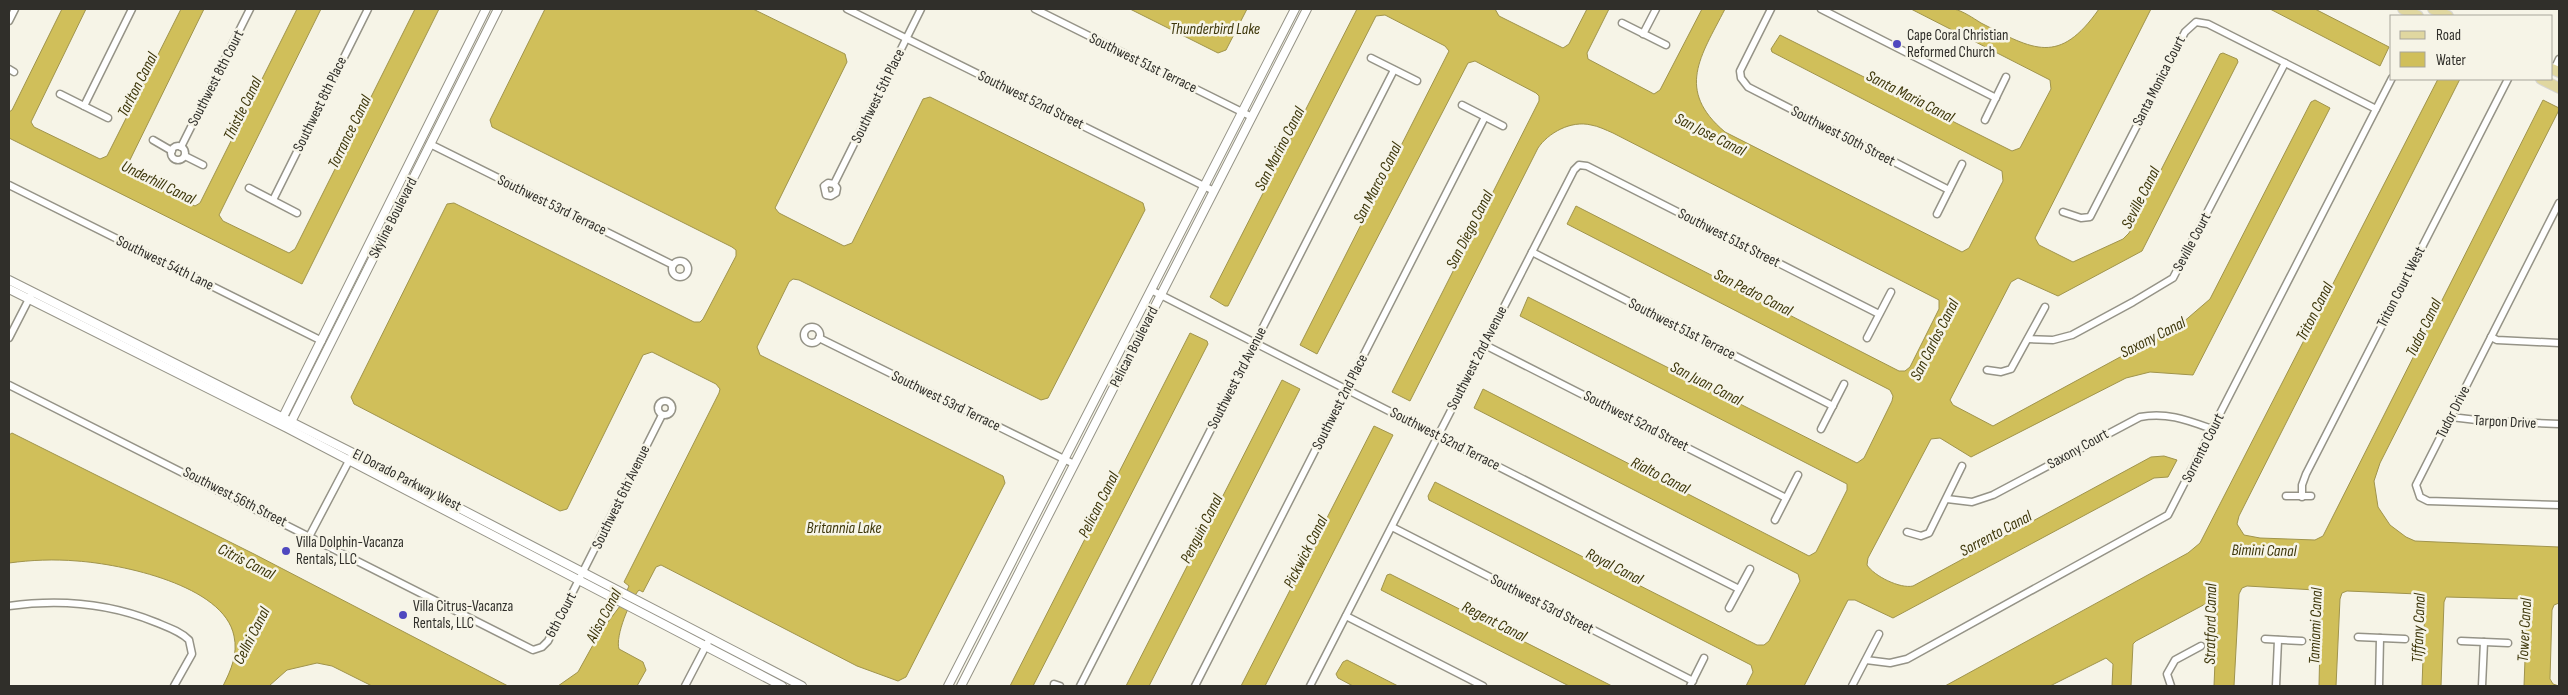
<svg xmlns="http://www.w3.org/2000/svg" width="2568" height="695" viewBox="0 0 2568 695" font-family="'Sofia Sans Condensed',sans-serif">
<rect width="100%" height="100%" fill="#f6f4e7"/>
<!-- water -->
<g fill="#d0bf5a" stroke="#a0944c">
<polygon points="62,9 86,9 31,122 34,127 100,159 107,156 181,9 204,9 126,168 129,174 195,206 200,203 297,9 321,9 219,215 223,221 289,253 295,249 415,9 439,9 302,284 9,138 9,112 12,110"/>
<path d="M545 9H753L845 54 847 62 775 208 779 213 844 246 852 243 923 99 930 97 1143 203 1145 210 1048 398 1041 400 799 280 793 279 789 282 757 347 760 355 1003 476 1005 483 906 677 898 681 857 666 661 565 656 567 643 592 639 590C630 600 615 636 619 649L643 662 646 670 637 686H558L578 672 599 634 620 606 629 586 624 582 719 393 720 389 716 384 652 352 643 355 567 509 560 511 354 404 351 397 447 204 454 203 694 322H700L703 319 736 256V250L732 247 492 127 490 120Z"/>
<polygon points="1130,9 1247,9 1226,50 1218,53"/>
<path d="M1357 9H1495L1499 16 1563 48 1569 44 1587 9H1609L1587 53 1588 59 1654 94 1660 90 1702 9H1725C1701 56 1675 90 1725 132L1962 252 1969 248 2003 181 2002 171 1772 52 1771 49 1780 35 2012 151 2020 148 2051 89 2050 80 1911 9C1925 9 1941 6 1954 9 1963 11 1973 18 1981 23 2034 50 2059 66 2099 9H2151L2035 238 2039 245 2073 262 2123 239 2129 233 2220 54 2223 53 2237 59 2238 62 2142 251 2058 296 2018 278 2011 282 1950 400 1953 405 1993 426 2181 324 2210 299 2311 102 2315 100 2330 108 2193 375 2150 372 2126 378 1971 457 1940 438 1931 439 1868 558 1867 565C1874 576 1900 589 1913 586L2151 457 2164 456 2177 460 2168 477 2154 478 1893 618 1855 600H1848L1804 686H1746L1753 672 1751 665 1429 500 1428 496 1435 482 1757 645H1764L1769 641 1800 581 1798 574 1474 408 1483 389 1809 556 1816 552 1847 490V484L1520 316 1528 297 1857 463 1864 458 1892 401 1893 396 1890 390 1567 224 1576 206 1899 371H1905L1910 367 1939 309V300L1613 133C1606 130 1598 126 1591 125 1571 120 1548 133 1538 148L1410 401 1392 392 1539 101V96L1536 93 1475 61 1468 63 1317 354 1300 345 1449 51 1445 46 1385 15 1376 16 1228 306H1225L1210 297Z"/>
<polygon points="2270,9 2315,9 2389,47 2380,66"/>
<polygon points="2438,79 2460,79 2239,516 2237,524 2244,535 2260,538 2315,540 2323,536 2543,100 2559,108 2559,110 2380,463 2374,481 2378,507 2390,525 2406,537 2415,541 2437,542 2559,547 2559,603 2554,605 2552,610 2550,679 2553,684 2559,686 2524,686 2527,606 2523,599 2446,597 2444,602 2441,686 2422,686 2425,602 2423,597 2418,594 2347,591 2342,593 2340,599 2336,686 2319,686 2321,593 2315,590 2247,586 2242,588 2239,594 2234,686 2214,686 2217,612 2216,604 2209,602 2136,641 2133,644 2131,686 2112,686 2113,664 2106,658 2050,686 1945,686 2188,553 2200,543"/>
<polygon points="1190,333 1207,341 1208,344 1033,686 1010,686"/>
<polygon points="1282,380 1300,389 1149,686 1126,686"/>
<polygon points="1374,426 1393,435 1265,686 1241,686"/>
<path d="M12 433 254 554 508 686H372L332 666 317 663 287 670 269 686H223C231 670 238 654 234 636 224 585 121 564 77 561 54 559 31 560 9 563V435Z"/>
<polygon points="1390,574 1612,686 1569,686 1381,590 1387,575"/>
<polygon points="1347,660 1398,686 1353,686 1338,678 1336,674 1343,662"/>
</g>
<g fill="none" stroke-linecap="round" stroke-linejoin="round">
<!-- minor casing -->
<g stroke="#959387" stroke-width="9">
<g id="minor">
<polyline points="847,9 1214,191"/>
<polyline points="1035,9 1252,117"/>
<polyline points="1771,9 1740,71 1741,78 1748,87 1949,190"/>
<polyline points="1821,9 1996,98"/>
<polyline points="9,21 15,9"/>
<polyline points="1622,23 1666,45"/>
<polyline points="1643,34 1656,9"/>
<polyline points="1371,58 1417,81"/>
<polyline points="9,69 14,72"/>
<polyline points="2554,70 2559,59"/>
<polyline points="60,94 108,118"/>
<polyline points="1462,105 1503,126"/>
<polyline points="84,106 132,9"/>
<polyline points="1985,120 2006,77"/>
<polyline points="153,140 172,151"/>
<polyline points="430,144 673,265"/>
<circle cx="178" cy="153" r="7"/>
<polyline points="181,147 250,9"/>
<polyline points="185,156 203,165"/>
<polyline points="834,184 828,183 824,186 826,195 831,196 836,193 837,188 834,184 921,9"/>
<polyline points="9,185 322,341"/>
<polyline points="249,188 297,213"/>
<polyline points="273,200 368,9"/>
<polyline points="2559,203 2416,485 2420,497 2428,501 2559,505"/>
<polyline points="2063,212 2081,218 2090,217 2185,32 2196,22 2208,24 2376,109"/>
<polyline points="1937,214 1962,164"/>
<polyline points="1532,252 1833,406"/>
<circle cx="680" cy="269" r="8"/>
<polyline points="1151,290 1739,589"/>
<circle cx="812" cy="335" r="8"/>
<polyline points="2491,337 2497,340 2559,343"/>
<polyline points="9,338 31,295"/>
<polyline points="819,338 1074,464"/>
<polyline points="1867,338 1891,292"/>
<polyline points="2028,339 2053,340 2072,335 2133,302 2173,278 2285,63"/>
<polyline points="1485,345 1786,498"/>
<polyline points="1987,370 2001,372 2011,369 2045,307"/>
<polyline points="9,385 533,650 542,647 548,641 662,415"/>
<circle cx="665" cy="408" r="7"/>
<polyline points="2451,417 2485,421 2559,424"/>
<polyline points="1821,429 1844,384"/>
<polyline points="2286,496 2311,496"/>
<polyline points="2302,497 2302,485 2306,474 2508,79"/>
<path d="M1947 499 1972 502 1993 495 2140 417C2167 412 2187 420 2212 429"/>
<polyline points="1775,520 1798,475"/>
<polyline points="1392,527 1693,681"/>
<polyline points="1907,532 1921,536 1929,533 1962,466"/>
<polyline points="310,535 351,457"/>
<path d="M9 606C59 599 108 603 155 622 167 627 180 631 189 640L192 654 174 686"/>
<polyline points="1729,608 1750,569"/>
<polyline points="1346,616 1483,686"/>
<polyline points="2358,637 2405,639"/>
<polyline points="2265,639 2302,641"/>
<polyline points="2461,641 2508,643"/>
<polyline points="1866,660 1890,663 1907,659 2168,515 2392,78"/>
<polyline points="1054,684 1060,686"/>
<polyline points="685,686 710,638"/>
<polyline points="1080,686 1394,70"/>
<polyline points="1195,686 1485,117"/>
<polyline points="1310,686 1574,170 1579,165 1587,166 1879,314"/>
<polyline points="1690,686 1704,658"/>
<polyline points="1852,686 1879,634"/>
<polyline points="2171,686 2167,674 2175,660 2201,646"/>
<polyline points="2276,686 2278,640"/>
<polyline points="2379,686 2380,638"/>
<polyline points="2482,686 2484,642"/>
</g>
</g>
<!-- tertiary casing -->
<g stroke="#959387" stroke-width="10">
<g id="tertiary">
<polyline points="9,280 353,453 802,686"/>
<polyline points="9,289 287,428 782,686"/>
<polyline points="281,421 486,9"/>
<polyline points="290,424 498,9"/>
<polyline points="948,686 1295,9"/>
<polyline points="961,686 1307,9"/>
</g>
</g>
<!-- primary casing -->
<g stroke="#d6d5d4" stroke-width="12">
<g id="primary">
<polyline points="2403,9 2418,16"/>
<polyline points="2433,9 2448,16"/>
<polyline points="2552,69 2559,72"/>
<polyline points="2541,79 2559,88"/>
</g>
</g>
<!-- minor -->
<use href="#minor" stroke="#fff" stroke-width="6"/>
<!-- tertiary -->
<use href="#tertiary" stroke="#fff" stroke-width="8"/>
<!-- primary -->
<use href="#primary" stroke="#e0d7a0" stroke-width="10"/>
</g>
<!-- markers -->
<g fill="#4f48bf" stroke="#f6f4e7" stroke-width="2">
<circle cx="1897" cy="44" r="5"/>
<circle cx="286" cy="551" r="5"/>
<circle cx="403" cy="615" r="5"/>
</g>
<g text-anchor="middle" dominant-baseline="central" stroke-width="5" stroke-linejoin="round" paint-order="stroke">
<!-- poi labels -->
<g font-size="15" fill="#302f2a" stroke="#f6f4e7" text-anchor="start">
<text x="1907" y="35">Cape Coral Christian<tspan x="1907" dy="17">Reformed Church</tspan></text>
<text x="296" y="542">Villa Dolphin-Vacanza<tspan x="296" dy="17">Rentals, LLC</tspan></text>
<text x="413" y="606">Villa Citrus-Vacanza<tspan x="413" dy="17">Rentals, LLC</tspan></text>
</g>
<!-- street labels -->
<g font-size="15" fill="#302f2a" stroke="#f6f4e7">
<text transform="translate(1143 63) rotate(26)">Southwest 51st Terrace</text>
<text transform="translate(216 78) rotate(-63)">Southwest 8th Court</text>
<text transform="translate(2159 81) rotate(-63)">Santa Monica Court</text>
<text transform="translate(878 96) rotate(-64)">Southwest 5th Place</text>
<text transform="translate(1031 100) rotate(26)">Southwest 52nd Street</text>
<text transform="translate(320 104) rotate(-64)">Southwest 8th Place</text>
<text transform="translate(1843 136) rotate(27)">Southwest 50th Street</text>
<text transform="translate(552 205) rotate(26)">Southwest 53rd Terrace</text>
<text transform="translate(393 218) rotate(-63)">Skyline Boulevard</text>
<text transform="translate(1729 238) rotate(27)">Southwest 51st Street</text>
<text transform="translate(2192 242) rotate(-62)">Seville Court</text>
<text transform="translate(165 263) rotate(26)">Southwest 54th Lane</text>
<text transform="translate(2401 287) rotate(-63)">Triton Court West</text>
<text transform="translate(1682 329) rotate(27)">Southwest 51st Terrace</text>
<text transform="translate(1134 347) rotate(-63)">Pelican Boulevard</text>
<text transform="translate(1477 358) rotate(-63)">Southwest 2nd Avenue</text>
<text transform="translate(1237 378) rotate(-63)">Southwest 3rd Avenue</text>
<text transform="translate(946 401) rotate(26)">Southwest 53rd Terrace</text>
<text transform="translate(1340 402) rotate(-63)">Southwest 2nd Place</text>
<text transform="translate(2453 412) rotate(-63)">Tudor Drive</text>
<text transform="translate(1636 421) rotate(27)">Southwest 52nd Street</text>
<text transform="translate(2505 422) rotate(3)">Tarpon Drive</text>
<text transform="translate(1445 439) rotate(27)">Southwest 52nd Terrace</text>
<text transform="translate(2203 448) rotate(-63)">Sorrento Court</text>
<text transform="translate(2078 449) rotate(-29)">Saxony Court</text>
<text transform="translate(407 480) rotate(27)">El Dorado Parkway West</text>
<text transform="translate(235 497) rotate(27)">Southwest 56th Street</text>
<text transform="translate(621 497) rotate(-64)">Southwest 6th Avenue</text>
<text transform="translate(1542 604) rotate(27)">Southwest 53rd Street</text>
<text transform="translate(561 615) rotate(-62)">6th Court</text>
</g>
<!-- water labels -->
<g font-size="16" font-style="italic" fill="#3e370b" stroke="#f6f4e7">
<text x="1215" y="29">Thunderbird Lake</text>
<text transform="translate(138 85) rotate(-63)">Tarlton Canal</text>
<text transform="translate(1910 97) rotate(27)">Santa Maria Canal</text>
<text transform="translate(243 109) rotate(-64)">Thistle Canal</text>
<text transform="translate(350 132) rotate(-64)">Torrance Canal</text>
<text transform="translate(1710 135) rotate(27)">San Jose Canal</text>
<text transform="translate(1280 149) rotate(-63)">San Marino Canal</text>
<text transform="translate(158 183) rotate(26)">Underhill Canal</text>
<text transform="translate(1378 183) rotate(-63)">San Marco Canal</text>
<text transform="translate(2141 198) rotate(-63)">Seville Canal</text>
<text transform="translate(1470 230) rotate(-63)">San Diego Canal</text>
<text transform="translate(1753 293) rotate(27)">San Pedro Canal</text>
<text transform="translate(2315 312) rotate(-63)">Triton Canal</text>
<text transform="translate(2424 328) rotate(-64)">Tudor Canal</text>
<text transform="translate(2153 338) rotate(-27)">Saxony Canal</text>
<text transform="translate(1935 340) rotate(-63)">San Carlos Canal</text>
<text transform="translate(1706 384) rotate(27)">San Juan Canal</text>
<text transform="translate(1660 476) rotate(27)">Rialto Canal</text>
<text transform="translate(1099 505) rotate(-63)">Pelican Canal</text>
<text x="844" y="528">Britannia Lake</text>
<text transform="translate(1202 529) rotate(-63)">Penguin Canal</text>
<text transform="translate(1996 534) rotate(-28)">Sorrento Canal</text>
<text transform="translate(2264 551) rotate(1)">Bimini Canal</text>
<text transform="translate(1306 552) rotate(-63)">Pickwick Canal</text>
<text transform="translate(246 562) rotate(27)">Citris Canal</text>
<text transform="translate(1614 567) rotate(27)">Royal Canal</text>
<text transform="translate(604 616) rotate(-62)">Alisa Canal</text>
<text transform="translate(1494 622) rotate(27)">Regent Canal</text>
<text transform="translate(2211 624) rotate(-89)">Stratford Canal</text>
<text transform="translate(2316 626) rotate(-88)">Tamiami Canal</text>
<text transform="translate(2419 628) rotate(-88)">Tiffany Canal</text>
<text transform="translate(2525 630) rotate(-87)">Tower Canal</text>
<text transform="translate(252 636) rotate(-63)">Cellni Canal</text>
</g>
</g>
<!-- border -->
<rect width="2568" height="695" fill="none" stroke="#302f2a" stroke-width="20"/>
<!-- legend -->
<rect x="2390" y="15" width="162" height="65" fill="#f6f4e7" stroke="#a7a59b"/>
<rect x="2400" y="31" width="25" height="8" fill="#e0d7a0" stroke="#a7a59b"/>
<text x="2436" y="40" font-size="15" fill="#302f2a">Road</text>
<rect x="2400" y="52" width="25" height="15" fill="#d0bf5a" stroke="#a7a59b"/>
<text x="2436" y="65" font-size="15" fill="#302f2a">Water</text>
</svg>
